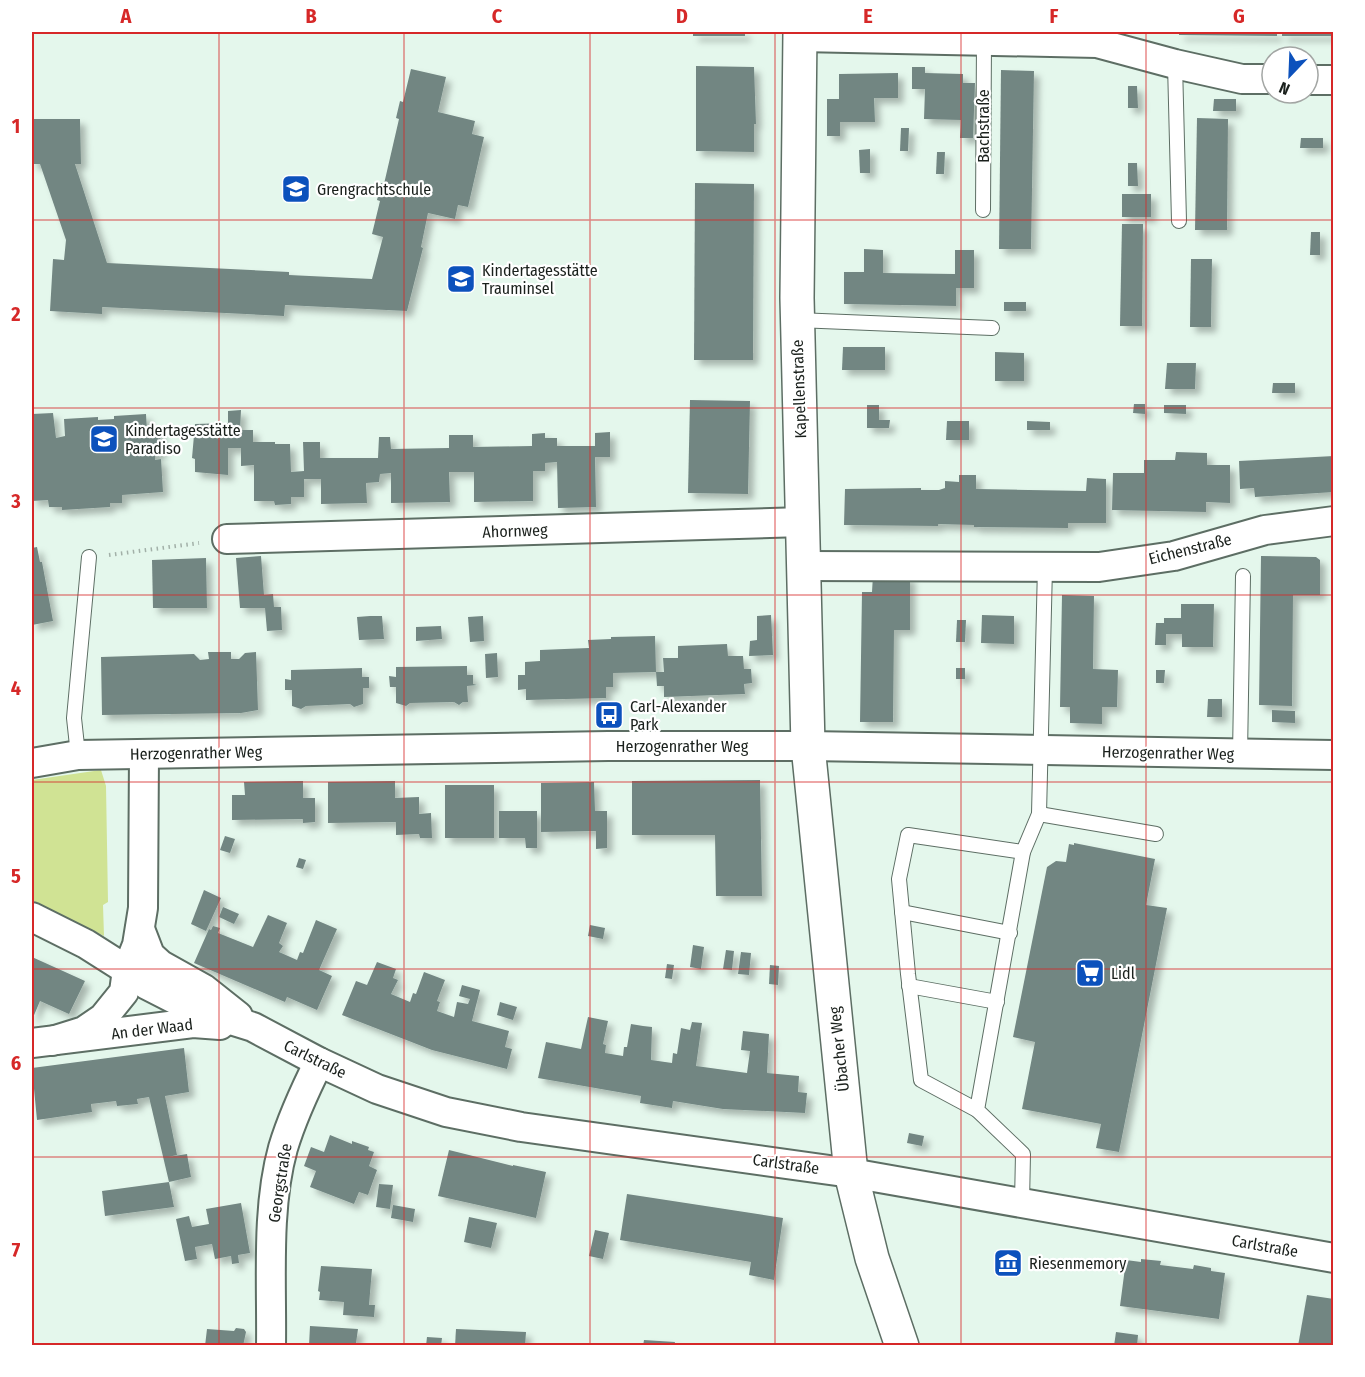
<svg xmlns="http://www.w3.org/2000/svg" width="1365" height="1377" viewBox="0 0 1365 1377" font-family="'Fira Sans Condensed',sans-serif">
<defs>
<filter id="shadow"><feDropShadow dx="5.5" dy="5.5" stdDeviation="3" flood-color="#0004"/></filter>
</defs>
<rect width="100%" height="100%" fill="#e4f7ec"/>
<!-- green -->
<polygon fill="#d0e394" points="101,770 106,786 108,902 103,905 104,936 32,900 32,780"/>
<!-- building -->
<g fill="#728682" filter="url(#shadow)">
<rect x="693" y="32" width="52" height="4"/>
<polygon points="1179,32 1277,32 1277,36 1179,35"/>
<rect x="1282" y="32" width="52" height="4"/>
<polygon points="696,66 754,67 756,124 754,124 754,152 696,151"/>
<polygon points="912,67 925,67 925,73 963,74 963,83 975,83 973,138 960,138 961,120 924,119 925,89 912,89"/>
<polygon points="411,69 446,77 438,112 475,121 472,134 484,137 468,207 458,205 455,219 428,213 421,247 423,248 407,311 285,305 284,316 102,307 102,314 50,311 53,259 64,260 66,240 40,164 32,164 32,119 80,119 81,164 75,164 107,263 289,272 289,275 372,279 383,237 372,234 380,201 377,200 381,183 384,184 399,119 396,118 400,101 403,102"/>
<polygon points="1001,70 1034,71 1031,249 999,249"/>
<polygon points="898,73 898,98 874,98 875,122 840,122 840,136 827,136 827,99 839,99 839,74"/>
<polygon points="1128,86 1137,86 1138,108 1128,108"/>
<polygon points="1214,99 1236,99 1236,111 1213,111"/>
<polygon points="1197,118 1228,119 1227,230 1195,230"/>
<polygon points="901,128 909,128 908,151 900,151"/>
<polygon points="1301,138 1323,138 1323,148 1300,148"/>
<polygon points="870,149 870,173 860,173 859,150"/>
<polygon points="937,152 945,152 944,174 936,174"/>
<polygon points="1128,163 1137,163 1138,186 1128,186"/>
<polygon points="695,183 754,184 753,360 694,360"/>
<rect x="1122" y="194" width="29" height="23"/>
<polygon points="1122,224 1143,224 1142,326 1120,326"/>
<polygon points="1311,232 1320,232 1320,255 1310,255"/>
<polygon points="864,249 883,250 883,273 955,274 955,250 974,250 974,288 956,288 956,306 844,304 844,272 864,272"/>
<polygon points="1191,259 1212,259 1211,327 1190,327"/>
<rect x="1004" y="302" width="22" height="9"/>
<polygon points="843,347 885,347 885,370 842,370"/>
<polygon points="995,352 1024,353 1024,381 995,381"/>
<polygon points="1167,363 1196,363 1195,389 1165,389"/>
<polygon points="1273,383 1295,383 1295,393 1272,393"/>
<polygon points="690,400 750,401 748,494 688,493"/>
<polygon points="1134,404 1145,404 1145,414 1133,413"/>
<polygon points="867,405 879,405 879,420 890,420 889,428 867,428"/>
<polygon points="1164,405 1186,405 1186,414 1164,413"/>
<polygon points="241,410 240,430 253,430 253,442 275,442 275,444 290,444 291,472 304,471 303,442 320,442 320,458 378,458 379,437 390,437 391,449 449,448 449,435 473,435 473,447 532,446 532,434 545,433 545,438 557,438 557,446 595,446 595,433 610,432 610,457 595,457 596,507 558,508 557,462 545,463 545,471 533,471 533,501 474,502 474,472 449,472 450,502 391,503 391,473 380,474 379,482 366,483 367,503 321,504 321,479 304,479 304,497 291,497 291,504 275,505 274,501 254,501 254,465 241,466 241,448 228,448 228,475 195,472 195,459 192,458 195,424 228,423 228,411"/>
<polygon points="53,413 56,438 65,436 64,419 98,417 98,420 114,419 114,416 146,414 147,431 160,430 161,454 155,454 155,460 161,459 163,492 122,495 122,503 110,503 110,507 62,510 62,507 49,507 48,500 32,501 32,414"/>
<polygon points="947,421 969,421 969,440 946,440"/>
<polygon points="1027,421 1050,422 1050,430 1027,430"/>
<polygon points="1176,452 1207,453 1207,465 1230,465 1230,503 1206,502 1206,512 1112,510 1113,473 1144,473 1144,460 1175,460"/>
<polygon points="1334,456 1334,492 1255,497 1254,488 1240,489 1239,461"/>
<polygon points="959,475 976,475 976,489 1086,491 1087,478 1106,479 1106,523 1068,523 1068,528 974,527 974,525 938,524 938,526 844,525 845,489 921,488 921,490 939,490 945,488 945,481 959,482"/>
<polygon points="37,547 40,562 42,562 53,621 32,625 32,548"/>
<polygon points="261,556 264,595 273,594 274,607 281,607 282,630 267,631 265,608 240,608 236,558"/>
<polygon points="1261,556 1316,557 1320,560 1320,595 1293,595 1292,706 1259,705"/>
<polygon points="206,558 207,608 153,608 152,560"/>
<polygon points="873,575 910,576 910,630 894,630 893,722 860,722 862,592 872,592"/>
<polygon points="1062,595 1094,596 1093,669 1118,670 1117,707 1102,707 1102,724 1070,723 1070,707 1060,707"/>
<polygon points="1181,604 1214,604 1213,647 1182,647 1182,634 1166,634 1166,645 1155,645 1156,623 1164,623 1164,618 1181,618"/>
<polygon points="771,615 773,655 749,656 750,641 757,640 757,616"/>
<polygon points="982,615 1014,616 1014,644 981,643"/>
<polygon points="370,616 382,616 384,639 359,640 357,617"/>
<polygon points="483,616 484,641 470,642 468,617"/>
<polygon points="957,620 966,620 965,642 956,642"/>
<polygon points="441,626 442,639 416,641 416,627"/>
<polygon points="655,636 656,672 613,673 613,687 606,687 606,698 526,700 526,689 518,690 518,675 525,675 525,662 540,661 540,650 589,648 588,640 611,639 611,637"/>
<polygon points="727,644 728,656 743,656 744,669 751,669 752,683 744,684 745,694 664,697 664,686 657,686 656,672 664,672 663,658 678,658 678,646"/>
<polygon points="208,652 231,652 231,659 239,659 245,653 256,652 258,710 241,713 102,715 101,657 194,654 200,660 209,659"/>
<polygon points="497,653 498,677 486,678 485,654"/>
<polygon points="467,666 467,675 473,675 473,684 477,685 467,686 468,702 463,702 459,705 454,702 410,703 406,706 396,703 396,687 390,687 389,676 396,677 396,667"/>
<polygon points="362,668 362,677 369,677 369,688 363,688 363,704 354,707 350,704 306,706 301,709 292,706 292,690 285,690 285,679 291,680 291,670"/>
<rect x="956" y="668" width="9" height="11"/>
<polygon points="1156,670 1165,670 1164,683 1156,683"/>
<polygon points="1208,699 1222,699 1222,717 1207,717"/>
<polygon points="1272,710 1295,711 1295,723 1272,722"/>
<polygon points="760,780 762,896 716,896 715,835 632,835 632,781"/>
<polygon points="303,781 303,798 315,798 315,822 303,823 303,819 232,820 232,795 245,795 244,782"/>
<polygon points="395,781 395,798 419,797 419,814 431,813 432,838 420,838 419,834 396,835 396,822 328,823 328,782"/>
<polygon points="594,782 595,811 607,811 607,848 596,849 596,831 541,832 541,783"/>
<rect x="445" y="785" width="49" height="53"/>
<polygon points="499,811 537,811 537,848 526,848 525,838 499,838"/>
<polygon points="225,836 235,839 230,853 220,850"/>
<polygon points="1074,843 1155,859 1146,905 1167,908 1119,1152 1096,1148 1101,1124 1022,1109 1035,1042 1013,1037 1047,867 1056,861 1066,862 1069,844 1074,845"/>
<polygon points="299,858 306,860 303,869 296,867"/>
<polygon points="204,890 221,898 206,931 191,924"/>
<polygon points="223,907 239,914 234,924 219,917"/>
<polygon points="268,915 287,923 279,943 283,946 279,952 297,960 300,952 303,953 316,920 337,929 319,970 332,976 317,1010 287,997 285,1002 194,963 209,929 211,930 213,926 220,928 218,933 253,947"/>
<polygon points="590,925 605,928 603,939 588,936"/>
<polygon points="693,945 704,947 701,969 690,967"/>
<polygon points="726,950 734,951 732,970 723,969"/>
<polygon points="741,952 751,953 749,975 738,974"/>
<polygon points="32,957 85,981 69,1014 40,1001 32,1020"/>
<polygon points="377,962 396,969 393,978 398,980 391,994 410,1002 413,993 416,994 424,972 445,980 437,1001 440,1002 437,1011 454,1017 457,1002 468,1004 470,999 459,996 462,985 480,990 472,1021 509,1031 505,1047 512,1049 507,1069 432,1050 342,1015 356,981 367,985"/>
<polygon points="667,964 674,965 672,979 665,978"/>
<polygon points="770,965 779,966 778,985 769,984"/>
<polygon points="500,1002 517,1007 513,1020 497,1015"/>
<polygon points="588,1017 608,1021 603,1044 606,1045 605,1053 623,1056 624,1047 627,1047 631,1024 643,1026 652,1027 651,1060 672,1063 673,1053 677,1054 681,1028 690,1030 692,1022 702,1023 696,1066 747,1073 750,1051 741,1050 743,1031 769,1034 767,1073 799,1076 798,1092 807,1093 805,1113 723,1109 673,1101 672,1108 640,1103 641,1096 538,1078 546,1042 581,1049"/>
<polygon points="184,1048 189,1092 165,1096 177,1155 168,1157 187,1154 191,1177 169,1182 149,1097 137,1099 138,1104 117,1106 116,1101 91,1104 92,1112 37,1120 32,1068"/>
<polygon points="909,1133 924,1136 922,1146 907,1143"/>
<polygon points="330,1135 352,1144 352,1141 369,1147 368,1150 374,1152 369,1166 377,1170 368,1195 359,1192 354,1204 310,1187 316,1171 304,1166 311,1147 324,1152"/>
<polygon points="449,1150 513,1166 513,1165 546,1172 536,1218 438,1196"/>
<polygon points="169,1182 174,1207 105,1216 102,1191"/>
<polygon points="379,1184 393,1185 390,1209 376,1207"/>
<polygon points="627,1194 783,1218 774,1280 749,1275 751,1262 620,1240"/>
<polygon points="241,1203 250,1253 238,1255 239,1263 232,1264 231,1256 215,1259 212,1244 195,1247 197,1259 185,1261 176,1219 189,1216 192,1227 209,1224 206,1209"/>
<polygon points="393,1205 415,1209 413,1222 391,1218"/>
<polygon points="469,1217 497,1223 491,1248 464,1242"/>
<polygon points="595,1230 609,1233 603,1259 589,1256"/>
<polygon points="1141,1259 1161,1261 1160,1265 1193,1269 1194,1265 1211,1268 1211,1271 1225,1273 1219,1319 1120,1306 1126,1260 1141,1262"/>
<polygon points="321,1266 372,1269 369,1305 375,1305 374,1317 343,1315 344,1302 319,1300 320,1292 318,1291"/>
<polygon points="1307,1295 1334,1299 1334,1346 1298,1346"/>
<polygon points="310,1326 358,1329 356,1343 361,1346 309,1346"/>
<polygon points="236,1328 244,1329 246,1332 243,1346 205,1346 207,1329 234,1331"/>
<polygon points="456,1329 526,1332 525,1346 455,1346"/>
<polygon points="1116,1332 1138,1335 1137,1346 1114,1346"/>
<polygon points="427,1337 442,1338 441,1346 426,1346"/>
<polygon points="644,1340 675,1342 674,1346 643,1346"/>
</g>
<g fill="none" stroke-linecap="round" stroke-linejoin="round">
<!-- service casing -->
<g stroke="#5d6e64" stroke-width="16">
<g id="service">
<polyline points="1175,64 1179,221"/>
<polyline points="983,210 984,41"/>
<polyline points="797,320 992,328"/>
<polyline points="1240,754 1243,576"/>
<polyline points="78,755 74,718 89,557"/>
<polyline points="1039,814 1156,834"/>
<polyline points="902,912 1010,933"/>
<polyline points="909,986 997,1002"/>
<polyline points="977,1110 921,1080 908,974 899,879 908,835 1023,852"/>
<polyline points="1022,1202 1023,1154 977,1110 1023,852 1039,814 1045,567"/>
</g>
</g>
<!-- minor casing -->
<g stroke="#5d6e64" stroke-width="32">
<g id="minor">
<polyline points="800,37 1097,43 1175,64 1242,79 1272,79"/>
<polyline points="1308,80 1334,80"/>
<polyline points="227,539 803,522"/>
<polyline points="804,566 1099,567 1174,556 1265,530 1334,521"/>
<polyline points="32,763 78,755 608,746 808,746 1334,755"/>
<polyline points="32,917 86,944 127,970 147,985 192,1008 253,1027 319,1062 377,1089 446,1112 521,1127 851,1173 1334,1258"/>
<polyline points="140,929 150,955 161,965 204,989 238,1016"/>
<polyline points="52,1041 84,1031 103,1018 124,992 127,970 137,945 143,908 144,754"/>
<polyline points="32,1043 193,1023 220,1025"/>
<path d="M271 1346C272 1282 266 1209 283 1148 292 1118 305 1090 319 1062"/>
</g>
</g>
<!-- tertiary casing -->
<g stroke="#5d6e64" stroke-width="36">
<polyline id="tertiary" points="800,32 797,298 808,746 851,1173 872,1258 902,1346"/>
</g>
<!-- path -->
<polyline stroke="#a2b0a8" stroke-width="4" stroke-dasharray="1.5 4.5" stroke-linecap="butt" points="109,555 199,543"/>
<!-- service -->
<use href="#service" stroke="#fff" stroke-width="14"/>
<!-- minor -->
<use href="#minor" stroke="#fff" stroke-width="28"/>
<!-- tertiary -->
<use href="#tertiary" stroke="#fff" stroke-width="33"/>
</g>
<!-- grid -->
<path fill="none" stroke="#d62828" stroke-width="1.5" stroke-opacity="0.55" d="M219 32V1346M404 32V1346M590 32V1346M775 32V1346M961 32V1346M1146 32V1346M32 220H1334M32 408H1334M32 595H1334M32 782H1334M32 969H1334M32 1157H1334"/>
<!-- icons -->
<defs>
<g id="school-square" transform="scale(1.5)"><rect x="-9" y="-9" width="18" height="18" rx="4" fill="#0c51bc" stroke="#fff"/><path d="M0-5L7-2L0 1L-7-2ZM-4 1L0 2.5L4 1V4Q0 6-4 4Z" fill="#fff"/></g>
<g id="bus-square" transform="scale(1.5)"><rect x="-9" y="-9" width="18" height="18" rx="4" fill="#0c51bc" stroke="#fff"/><path d="M-5-6H5V4H4V6H2V4H-2V6H-4V4H-5ZM-3.5-4V0h7V-4ZM-3.5 1.2v1.5H-2V1.2ZM2 1.2v1.5H3.5V1.2Z" fill="#fff"/></g>
<g id="supermarket-square" transform="scale(1.5)"><rect x="-9" y="-9" width="18" height="18" rx="4" fill="#0c51bc" stroke="#fff"/><path d="M-6-5.5h2.5l.6 2H6L4.5 2H-2.5L-4.4-4H-6ZM-1.5 3.2a1.3 1.3 0 1 0 .1 0ZM3 3.2a1.3 1.3 0 1 0 .1 0Z" fill="#fff"/></g>
<g id="museum-square" transform="scale(1.5)"><rect x="-9" y="-9" width="18" height="18" rx="4" fill="#0c51bc" stroke="#fff"/><path d="M0-6L6-3V-2H-6V-3ZM-5-1h2V3h-2ZM-1-1h2V3h-2ZM3-1h2V3H3ZM-6 4H6V6H-6Z" fill="#fff"/></g>
</defs>
<g fill-rule="evenodd">
<use href="#school-square" x="296" y="189"/>
<use href="#school-square" x="461" y="279"/>
<use href="#school-square" x="104" y="439"/>
<use href="#bus-square" x="609" y="715"/>
<use href="#supermarket-square" x="1090" y="973"/>
<use href="#museum-square" x="1008" y="1263"/>
</g>
<g text-anchor="middle" dominant-baseline="central" stroke-width="4.5" stroke-linejoin="round" paint-order="stroke">
<!-- street labels -->
<g font-size="16" fill="#1a201c" stroke="#fff">
<text transform="translate(983 126) rotate(-90)">Bachstraße</text>
<text transform="translate(799 389) rotate(-92)">Kapellenstraße</text>
<text transform="translate(515 531) rotate(-2)">Ahornweg</text>
<text transform="translate(1190 549) rotate(-14)">Eichenstraße</text>
<text x="682" y="746">Herzogenrather Weg</text>
<text transform="translate(196 753) rotate(-1)">Herzogenrather Weg</text>
<text transform="translate(1168 753) rotate(1)">Herzogenrather Weg</text>
<text transform="translate(152 1029) rotate(-7)">An der Waad</text>
<text transform="translate(839 1049) rotate(-96)">Übacher Weg</text>
<text transform="translate(315 1059) rotate(26)">Carlstraße</text>
<text transform="translate(786 1164) rotate(8)">Carlstraße</text>
<text transform="translate(280 1183) rotate(-81)">Georgstraße</text>
<text transform="translate(1265 1246) rotate(10)">Carlstraße</text>
</g>
<!-- poi labels -->
<g font-size="16" fill="#1a201c" stroke="#fff" text-anchor="start">
<text x="317" y="189">Grengrachtschule</text>
<text x="482" y="270">Kindertagesstätte<tspan x="482" dy="18">Trauminsel</tspan></text>
<text x="125" y="430">Kindertagesstätte<tspan x="125" dy="18">Paradiso</tspan></text>
<text x="630" y="706">Carl-Alexander<tspan x="630" dy="18">Park</tspan></text>
<text x="1111" y="973">Lidl</text>
<text x="1029" y="1263">Riesenmemory</text>
</g>
</g>
<!-- border -->
<rect width="1365" height="1377" fill="none" stroke="#ffffff" stroke-width="66"/>
<!-- north arrow -->
<g transform="translate(1290 75) rotate(203)"><circle r="28" fill="#ffffff" stroke="#a3a6a4" stroke-width="1.5"/>
<path d="M0-4.5L10 22L0 15L-10 22Z" fill="#0c51bc"/>
<text y="-9" font-size="16" font-weight="bold" text-anchor="middle" fill="#1a201c">N</text>
</g>
<rect x="33" y="33" width="1299" height="1311" fill="none" stroke="#d62828" stroke-width="2"/>
<g font-size="20" text-anchor="middle" font-weight="bold" fill="#d62828">
<text x="126" y="23">A</text>
<text x="311" y="23">B</text>
<text x="497" y="23">C</text>
<text x="682" y="23">D</text>
<text x="868" y="23">E</text>
<text x="1054" y="23">F</text>
<text x="1239" y="23">G</text>
<text x="16" y="133">1</text>
<text x="16" y="321">2</text>
<text x="16" y="508">3</text>
<text x="16" y="695">4</text>
<text x="16" y="883">5</text>
<text x="16" y="1070">6</text>
<text x="16" y="1257">7</text>
</g>
</svg>
